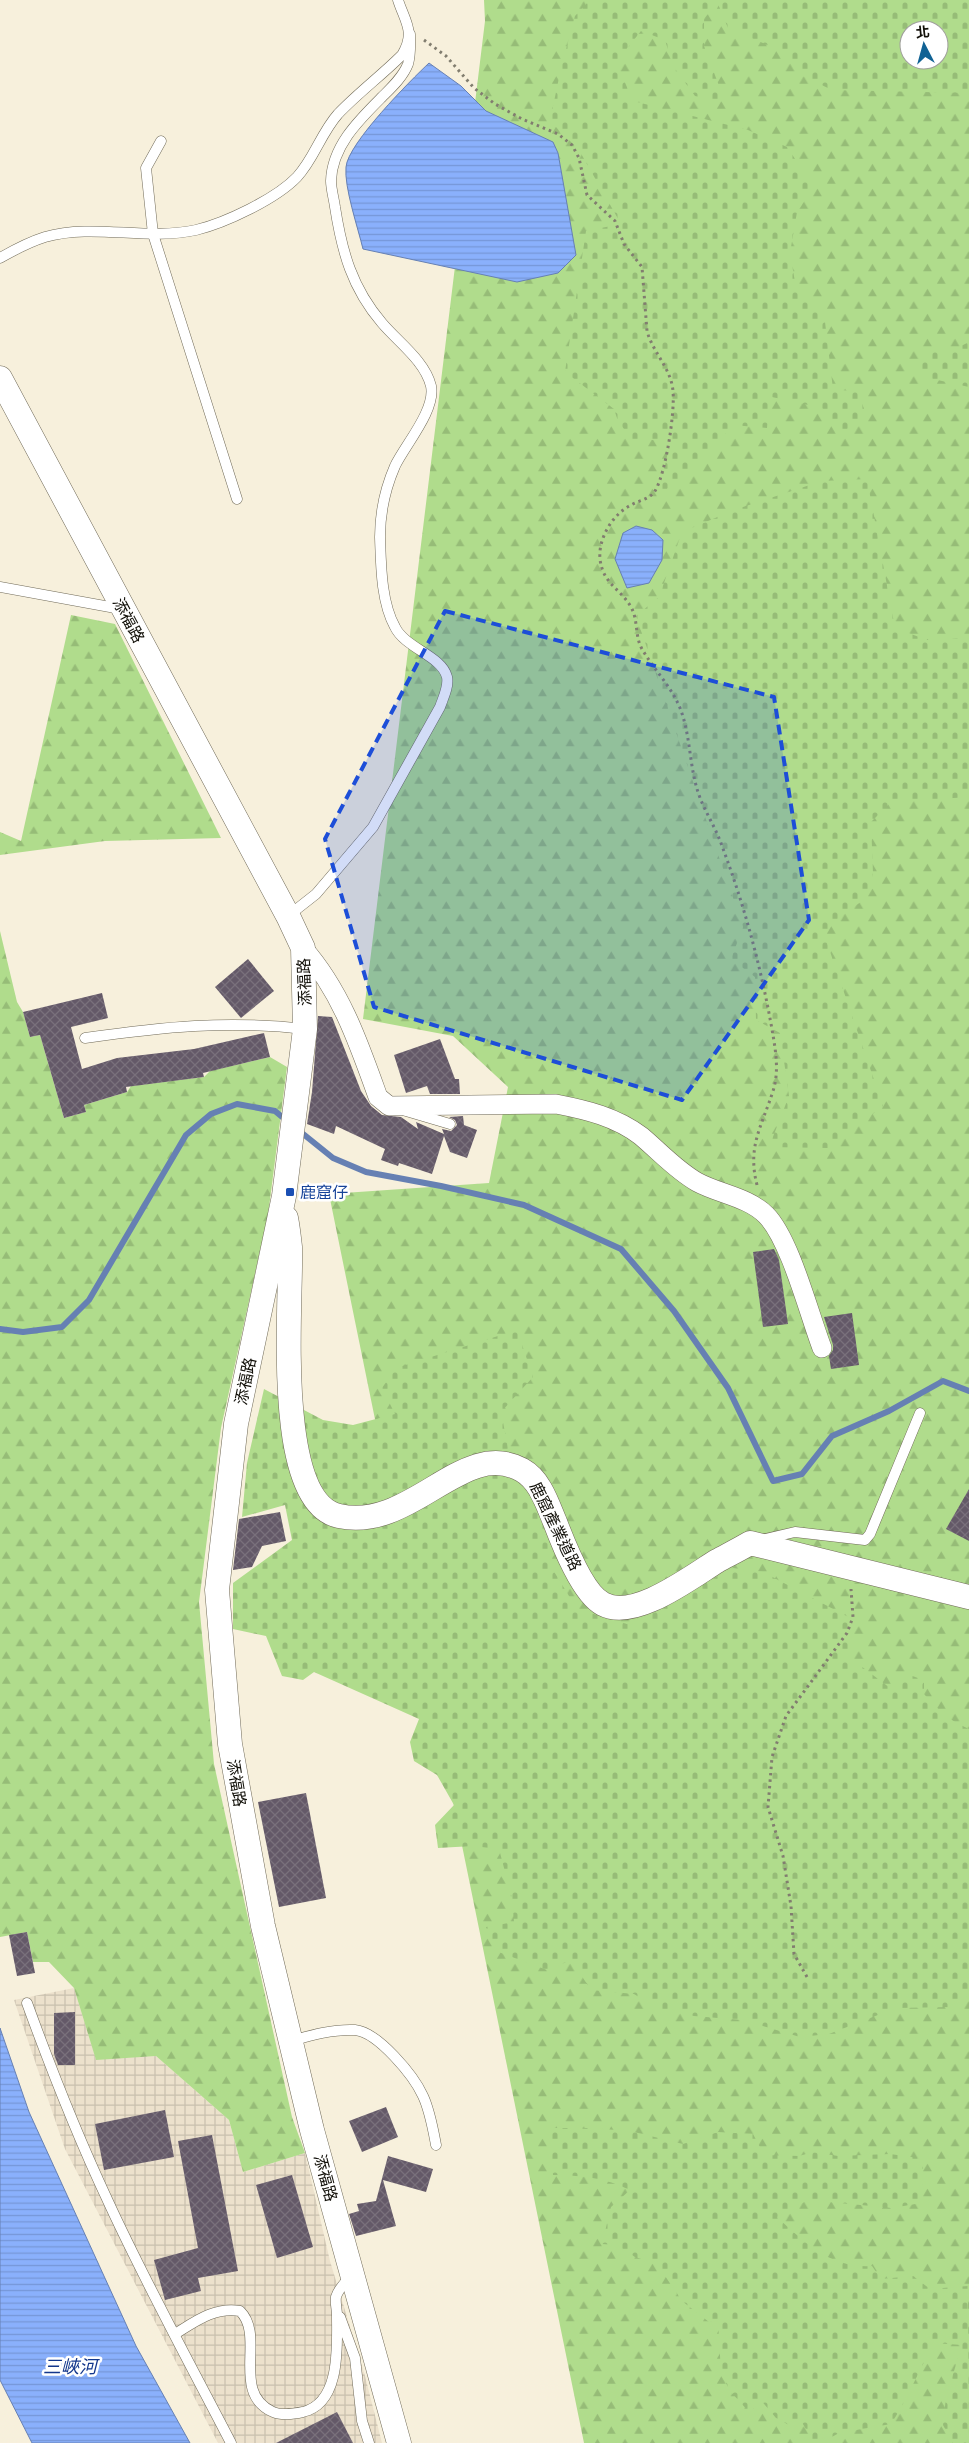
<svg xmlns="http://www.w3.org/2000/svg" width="969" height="2443" viewBox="0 0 969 2443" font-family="'Golos Text','Noto Sans TC',sans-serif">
<defs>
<pattern id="industrial-grid" width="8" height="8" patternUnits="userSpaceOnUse" patternTransform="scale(1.25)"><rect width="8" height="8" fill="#ece1cc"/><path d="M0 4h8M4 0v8" fill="none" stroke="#c9c0ae"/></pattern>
<pattern id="forest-firs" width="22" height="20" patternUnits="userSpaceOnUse" patternTransform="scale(1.25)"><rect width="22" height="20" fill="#b0dc8c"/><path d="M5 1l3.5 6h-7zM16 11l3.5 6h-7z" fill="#96bc77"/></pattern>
<pattern id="cemetery-stones" width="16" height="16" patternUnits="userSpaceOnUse" patternTransform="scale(1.25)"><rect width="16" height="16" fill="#b0dc8c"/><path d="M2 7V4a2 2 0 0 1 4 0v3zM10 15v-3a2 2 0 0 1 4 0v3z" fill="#96bc77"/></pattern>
<pattern id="water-rules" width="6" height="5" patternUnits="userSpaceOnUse" patternTransform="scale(1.25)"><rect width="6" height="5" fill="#8ab0fc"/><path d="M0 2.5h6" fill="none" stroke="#7696d7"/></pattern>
<pattern id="building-cross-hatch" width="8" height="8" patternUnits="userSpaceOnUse" patternTransform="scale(1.25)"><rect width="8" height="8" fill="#645968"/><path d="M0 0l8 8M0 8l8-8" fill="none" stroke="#79707b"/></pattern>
</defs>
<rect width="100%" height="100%" fill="#f7f0dc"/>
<!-- industrial -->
<polygon fill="url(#industrial-grid)" points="74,1988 96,2059 156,2056 229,2120 243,2172 305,2153 330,2261 365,2376 382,2443 218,2443 65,2149 14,2000"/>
<!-- forest -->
<g fill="url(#forest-firs)" fill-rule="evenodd">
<path d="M484 0H969V2443H584L329 1194 489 1183 508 1087 453 1036 363 1019 485 21ZM909 30H939V60H909Z"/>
<polygon points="71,615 115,624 221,838 105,841 0,855 0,832 21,841"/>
<polygon points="0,931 17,1002 23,1012 30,1037 40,1035 64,1118 86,1112 84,1105 127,1092 131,1086 204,1077 210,1071 270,1057 287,1067 268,1215 221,1428 199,1602 214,1764 292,2117 305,2153 243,2172 229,2120 156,2056 96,2060 74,1988 49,1962 33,1962 27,1932 0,1937"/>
</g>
<!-- cemetery -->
<g fill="url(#cemetery-stones)" fill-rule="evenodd">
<path d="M590 0H969V93L832 90 801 75 781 51 728 28 718 4 704 18V46L725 102 695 96 673 66 665 40 641 31 616 62 633 101 748 130 787 147 814 187 797 212 790 253 795 282 811 300 825 322 833 389 858 392 868 420 842 431 822 408 772 397 767 428 733 425 702 461 658 496 671 439 633 441 618 421 614 409 565 372 586 231 621 224 579 150 550 121 561 68 575 16ZM909 30H939V60H909Z"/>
<polygon points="969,342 969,387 933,379 919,372 922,350 955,349"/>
<polygon points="867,479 895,628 927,640 969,638 969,797 891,802 871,822 873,873 867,898 841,915 824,934 883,1106 828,1148 769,1147 789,1096 780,1033 756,1020 755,977 731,959 743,927 636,616 659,597 682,532 734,510 822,481"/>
<path d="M517 1330 533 1377 501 1412 514 1478 548 1528 553 1570 577 1609 627 1624 733 1568 763 1572 854 1620 849 1657 894 1691 903 1673 924 1680V1694C938 1710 950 1721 969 1729V1996L954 2007 896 2008 829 2034 800 2037 742 2020 694 2016 657 2008 634 1994 591 1990 571 1960 547 1970 496 1951 486 1927 514 1922 512 1898 499 1849 473 1846 438 1848 435 1825 454 1805 437 1775 414 1761 410 1742 419 1719 314 1672 303 1680 282 1676 266 1636 233 1629V1583L292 1540 285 1505 242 1517 247 1463 264 1389 323 1420 353 1425 395 1414 382 1388 396 1368Z"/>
<path d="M552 2128H590L630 2131 683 2144 718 2132 753 2134 764 2155 799 2156 813 2152 838 2156 890 2154 918 2158 923 2168 921 2203 892 2208 808 2200 777 2217C805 2243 832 2269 872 2266L881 2279 913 2276 930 2289 968 2286 969 2443H953L943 2425 946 2397 962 2345 934 2343C919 2370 908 2398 891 2424L839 2433 821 2443H814L800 2419 789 2425 776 2418 760 2399 750 2413 730 2391 721 2373 718 2321 709 2322 682 2301 657 2264 635 2257 617 2245 602 2244 611 2207 630 2190C606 2178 579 2175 553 2175L548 2152Z"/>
</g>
<!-- water -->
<g fill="url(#water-rules)" stroke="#6680b3">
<path d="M429 63 461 86 486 111 553 142 558 153 576 255 558 273 517 282 363 249C358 228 344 187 346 167 348 143 411 80 429 63Z"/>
<polygon points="636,526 652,530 663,540 662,560 649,583 627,588 615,559 623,533"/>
<polygon points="0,2028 29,2112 136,2346 190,2443 32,2443 0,2380"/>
</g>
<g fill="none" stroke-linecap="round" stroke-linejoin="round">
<!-- stream -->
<g stroke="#6680b3" stroke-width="6">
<polyline points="297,1129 333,1158 366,1172 441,1186 524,1205 621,1249 674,1311 728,1388 773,1481 802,1474 832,1436 889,1411 943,1381 969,1391"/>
<polyline points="0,1329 23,1332 62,1327 89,1300 186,1135 211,1114 237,1104 275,1111 287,1121"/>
</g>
</g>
<!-- building -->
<g fill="url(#building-cross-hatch)">
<polygon points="248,959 274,991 241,1018 215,987"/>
<polygon points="102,993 108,1018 71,1027 82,1069 117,1058 194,1049 264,1033 270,1057 203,1073 204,1077 126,1087 127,1092 84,1105 86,1112 64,1118 40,1035 30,1037 23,1012"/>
<polygon points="318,1016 332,1017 361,1091 371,1106 382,1115 401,1117 418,1129 416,1122 444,1134 442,1129 451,1131 457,1125 455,1120 449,1117 463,1116 464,1125 477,1130 467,1158 450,1152 444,1136 432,1174 399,1163 398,1166 381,1160 385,1149 336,1126 334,1134 307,1124 312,1092"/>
<polygon points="440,1039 455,1079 459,1079 460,1094 430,1094 427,1086 406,1093 394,1055"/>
<polygon points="774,1249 779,1260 788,1324 763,1327 753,1252"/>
<polygon points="852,1313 859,1365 831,1369 829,1356 833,1350 833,1345 824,1317"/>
<polygon points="969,1489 969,1541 946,1529"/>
<polygon points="280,1512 286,1541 262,1546 252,1567 233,1570 239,1519"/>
<polygon points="306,1793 326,1898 279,1907 258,1802"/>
<polygon points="27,1932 35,1973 17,1976 9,1935"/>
<polygon points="75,2012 75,2065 58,2065 54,2054 54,2013"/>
<polygon points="386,2107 398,2137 362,2152 349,2121"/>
<polygon points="165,2110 174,2157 104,2170 95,2124"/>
<polygon points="212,2135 238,2271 198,2278 201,2291 165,2300 154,2260 198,2248 178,2141"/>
<polygon points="388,2156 433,2169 426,2192 383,2180 396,2226 356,2236 349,2214 359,2211 357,2204 376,2201"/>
<polygon points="292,2175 313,2247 277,2258 256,2185"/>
<polygon points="337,2412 353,2443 276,2443"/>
</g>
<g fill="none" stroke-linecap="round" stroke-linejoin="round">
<!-- service casing -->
<g stroke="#706a58" stroke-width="11">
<g id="service">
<polyline points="161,141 146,168 153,234 237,499"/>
<path d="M0 258C14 250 29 242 45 237 94 223 146 241 196 230 225 223 276 199 297 177 314 159 321 133 338 114 358 93 382 75 402 55 416 32 405 22 398 0"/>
<polyline points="0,587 121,609"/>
<path d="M288 916 316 894 373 827 440 707C443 698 449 687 447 677 442 656 405 648 395 627 381 602 381 565 380 537 380 512 385 489 395 466 405 445 436 410 431 386 425 361 398 342 382 323 352 288 342 252 335 207 334 199 331 189 331 181 332 146 359 120 382 97 391 88 403 77 408 64 411 54 410 44 410 34"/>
<path d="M85 1038C163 1027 226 1020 305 1029"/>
<polyline points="406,1111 450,1124"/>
<polyline points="761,1540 795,1532 865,1540 870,1534 920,1413"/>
<path d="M27 2003C51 2069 77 2135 107 2199 145 2282 189 2362 231 2443"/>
<path d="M291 2041C312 2035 333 2029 355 2030 378 2032 414 2076 423 2096 430 2111 433 2129 436 2145"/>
<polyline points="340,2317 355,2358 362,2421 369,2443"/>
<path d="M175 2334C196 2321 214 2307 240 2311 266 2336 230 2393 273 2412 282 2416 293 2414 303 2412 341 2403 337 2346 337 2316 337 2309 335 2303 336 2297 338 2289 346 2282 351 2275"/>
</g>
</g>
<!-- minor casing -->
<g stroke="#706a58" stroke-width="20">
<path id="minor" d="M303 948C341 991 359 1044 378 1097L389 1106 556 1104C587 1110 616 1117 641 1136 660 1152 676 1170 697 1182 719 1194 748 1197 766 1215 790 1239 809 1314 822 1348"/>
</g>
<!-- tertiary casing -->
<g stroke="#706a58" stroke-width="25">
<g id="tertiary">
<polyline points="0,378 288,916 303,948 305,1029 284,1196 236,1424 217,1590 230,1744 263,1926 312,2130 399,2443"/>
<path d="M286 1218C288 1228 289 1238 290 1247 292 1299 272 1502 339 1516 412 1532 463 1437 522 1470 540 1480 547 1503 555 1522 563 1543 583 1594 603 1604 634 1621 691 1577 717 1561 728 1555 740 1549 750 1543L969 1597"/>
</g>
</g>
<!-- path -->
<g stroke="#817d6f" stroke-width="3" stroke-dasharray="2.5 4" stroke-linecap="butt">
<path d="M424 40 446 56 474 88 495 104 522 119 558 134 572 145 579 158 587 195 615 221 624 244 642 267 647 331C653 353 671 368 673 391 675 412 666 473 655 491 650 499 640 500 631 505 613 514 598 538 600 559 603 585 622 589 632 609 638 621 635 637 642 649 654 670 671 686 680 708 691 736 689 767 699 795 705 812 716 828 722 846 745 907 762 971 773 1035 776 1053 779 1073 773 1091 762 1126 747 1146 757 1185"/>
<polyline points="807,1977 794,1954 791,1906 783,1856 768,1807 772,1757 786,1716 847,1633 853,1617 851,1589"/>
</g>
<!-- service -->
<use href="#service" stroke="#fff" stroke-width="10"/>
<!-- minor -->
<use href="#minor" stroke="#fff" stroke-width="19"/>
<!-- tertiary -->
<use href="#tertiary" stroke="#fff" stroke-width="24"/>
</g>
<!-- marked area -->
<path fill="#1d4ed8" fill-opacity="0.2" stroke="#1d4ed8" stroke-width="4" stroke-dasharray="10 6" stroke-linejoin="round" d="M445 611 774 697 809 920 682 1100 374 1007 325 839Z"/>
<!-- markers -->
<rect fill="#1a4fb4" stroke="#fff" stroke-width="2" x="285" y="1187" width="10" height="10" rx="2.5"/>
<g text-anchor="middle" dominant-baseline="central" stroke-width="5" stroke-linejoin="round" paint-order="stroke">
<!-- street labels -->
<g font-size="16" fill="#121009" stroke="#fff">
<text transform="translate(129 620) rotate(62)">添福路</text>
<text transform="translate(304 982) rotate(-92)">添福路</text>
<text transform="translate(245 1381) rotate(-78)">添福路</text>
<text transform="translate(556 1526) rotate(64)">鹿窟產業道路</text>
<text transform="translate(237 1783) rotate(81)">添福路</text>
<text transform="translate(326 2178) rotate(75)">添福路</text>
</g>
<!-- transit labels -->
<g font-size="16" fill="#164399" stroke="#fff" text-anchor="start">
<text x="300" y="1192">鹿窟仔</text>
</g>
<!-- water labels -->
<g font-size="18" font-style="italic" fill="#13378c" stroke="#fff">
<text x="70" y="2366">三峽河</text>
</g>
</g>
<!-- north arrow -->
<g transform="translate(924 45) rotate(354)"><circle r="24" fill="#ffffff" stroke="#a09f9d"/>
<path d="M0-4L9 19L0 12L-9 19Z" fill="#106294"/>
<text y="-8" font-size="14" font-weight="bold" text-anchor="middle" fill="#121009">北</text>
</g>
</svg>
